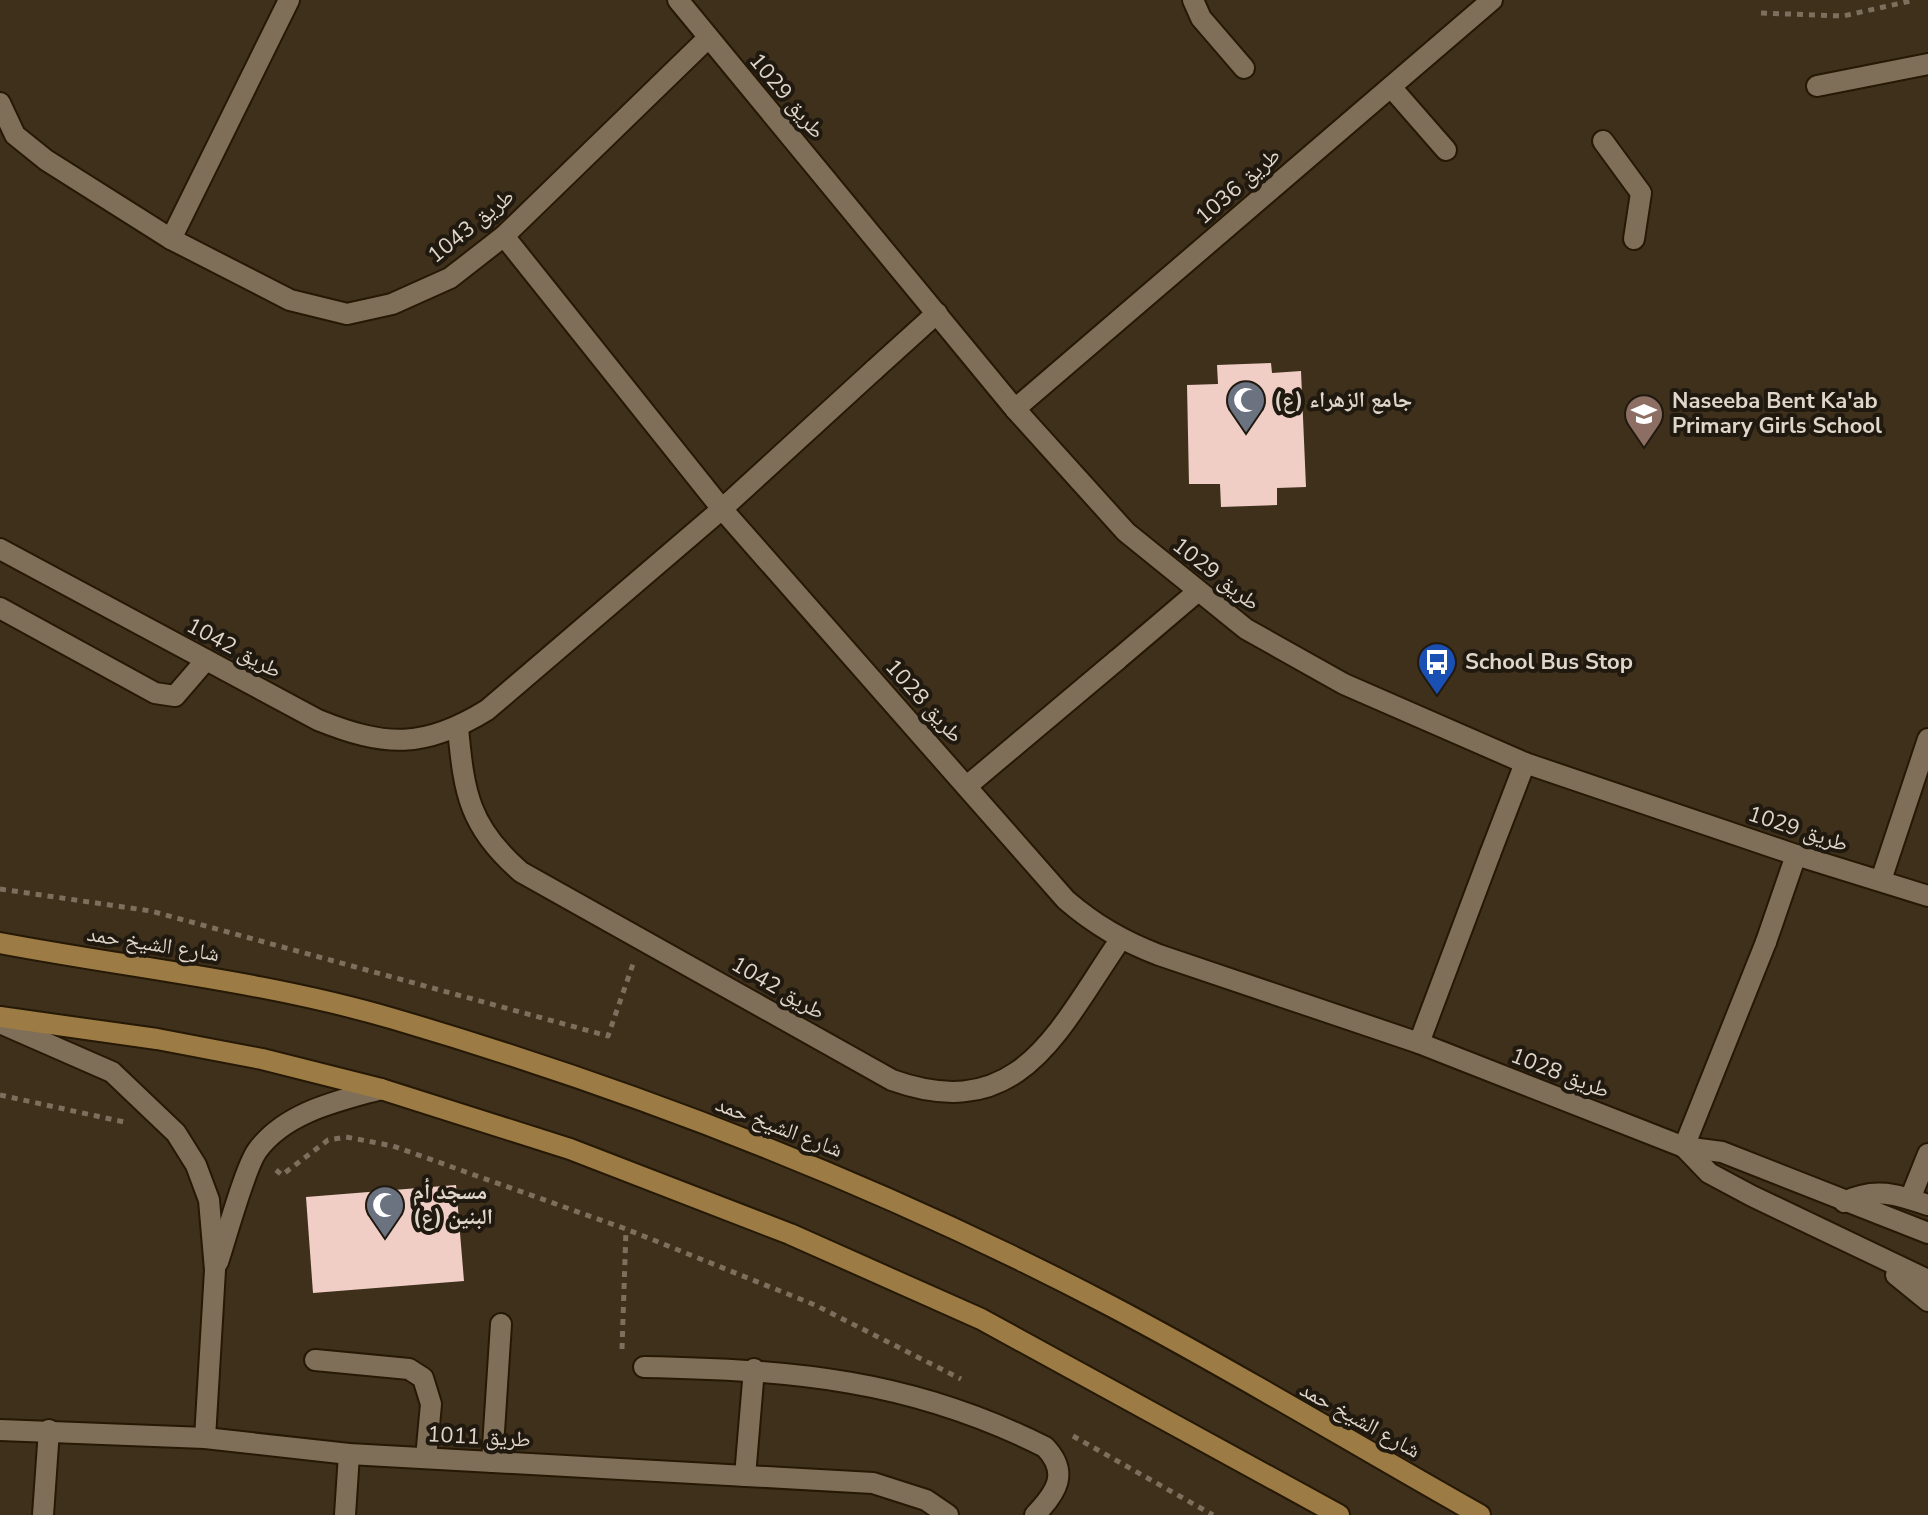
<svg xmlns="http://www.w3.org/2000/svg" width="1928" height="1515" viewBox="0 0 1928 1515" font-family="'Nunito Sans','Noto Naskh Arabic',sans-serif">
<rect width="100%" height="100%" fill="#3f301b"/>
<!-- building -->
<g fill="#f0cec6">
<polygon points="1271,363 1272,373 1301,371 1306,487 1277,488 1277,505 1221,507 1220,484 1189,484 1187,385 1218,384 1217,365"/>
<polygon points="456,1185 464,1281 313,1293 306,1197"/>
</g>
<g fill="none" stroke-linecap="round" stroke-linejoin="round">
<!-- service casing -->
<g stroke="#251804" stroke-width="24">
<g id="service">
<polyline points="1193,0 1201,18 1244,68"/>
<polyline points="1817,86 1928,64"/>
<polyline points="1391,87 1446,150"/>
<polyline points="1603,141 1641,193 1634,239"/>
<polyline points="0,608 155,693 175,696 206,660"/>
<polyline points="1910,1199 1928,1154"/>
<polyline points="315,1360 409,1369 423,1378 431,1404 426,1458"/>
<path d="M644 1367C792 1370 910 1379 1045 1447 1070 1473 1056 1493 1035 1515"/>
<polyline points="492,1462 501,1324"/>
<polyline points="745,1476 754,1369"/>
</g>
</g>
<!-- pedestrian casing -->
<g stroke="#251804" stroke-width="24">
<g id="pedestrian">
<polyline points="874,370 937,313"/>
<polyline points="1117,660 1197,592"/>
<polyline points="1490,854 1525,763"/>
<polyline points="1766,942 1796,855"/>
</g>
</g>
<!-- minor casing -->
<g stroke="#251804" stroke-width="24">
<g id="minor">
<polyline points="0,103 15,135 46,160 171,239 290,300 347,314 392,304 450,278 504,236 708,38"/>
<path d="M504 236 722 509 1066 900C1095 925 1123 941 1159 955L1419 1043 1684 1147 1722 1152 1928 1233"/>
<polyline points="171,239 289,0"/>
<polyline points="1015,409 1492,0"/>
<path d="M0 549 318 720C385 747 424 749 487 710L722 509 874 370"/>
<path d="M458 728C464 793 469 827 521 872L892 1080C1020 1126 1058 1030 1120 940"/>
<polyline points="967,786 1117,660"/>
<polyline points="1881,880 1928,739"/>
<polyline points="0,1023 112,1072 176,1133 196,1165 209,1200 215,1270 205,1438"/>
<polyline points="1419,1043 1490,854"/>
<polyline points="1684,1147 1709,1173 1752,1196 1928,1280"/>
<polyline points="1684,1147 1766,942"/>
<path d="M1844 1202C1875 1187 1896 1194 1928 1205"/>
<path d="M218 1262C226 1238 245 1168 257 1151 285 1112 338 1101 381 1089"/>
<polyline points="1896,1275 1928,1301"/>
<polyline points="0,1430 205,1438 349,1454 873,1483 926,1500 948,1515"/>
<polyline points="43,1515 49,1430"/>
<polyline points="345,1515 349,1454"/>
</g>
</g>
<!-- tertiary casing -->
<g stroke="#251804" stroke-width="24">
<polyline id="tertiary" points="678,0 1015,409 1126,532 1246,629 1344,684 1525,763 1796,855 1928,896"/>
</g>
<!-- secondary casing -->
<g stroke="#251804" stroke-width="24">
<g id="secondary">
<path d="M0 943C132 968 265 981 394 1019 641 1092 882 1186 1109 1305 1235 1371 1357 1446 1480 1515"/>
<polyline points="0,1017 157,1039 262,1059 381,1089 570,1149 790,1234 981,1319 1339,1515"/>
</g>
</g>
<!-- path -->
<g stroke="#7c6f5e" stroke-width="5" stroke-dasharray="6 6" stroke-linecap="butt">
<polyline points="1761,13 1843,16 1915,0"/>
<polyline points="0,889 151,911 608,1036 633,964"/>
<polyline points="0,1095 124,1122"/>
<polyline points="276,1170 282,1175 328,1140 346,1137 393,1146 626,1229 815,1305 961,1379"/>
<polyline points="622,1349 626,1229"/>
<polyline points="1073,1436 1213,1515"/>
</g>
<!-- service -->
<use href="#service" stroke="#806f58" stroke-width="20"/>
<!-- pedestrian -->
<use href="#pedestrian" stroke="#806f58" stroke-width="20"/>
<!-- minor -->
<use href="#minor" stroke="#806f58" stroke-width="20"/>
<!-- tertiary -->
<use href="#tertiary" stroke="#806f58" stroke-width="20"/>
<!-- secondary -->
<use href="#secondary" stroke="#9c7b44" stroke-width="20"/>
</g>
<!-- icons -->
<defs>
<g id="mosque-pin" transform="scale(2)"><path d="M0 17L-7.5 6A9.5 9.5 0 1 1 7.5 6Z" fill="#6b7280" stroke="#201910"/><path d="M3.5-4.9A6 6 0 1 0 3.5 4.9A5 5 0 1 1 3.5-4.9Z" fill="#fff"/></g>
<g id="school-pin" transform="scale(2)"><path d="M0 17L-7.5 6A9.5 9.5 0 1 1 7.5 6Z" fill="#8d6e63" stroke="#201910"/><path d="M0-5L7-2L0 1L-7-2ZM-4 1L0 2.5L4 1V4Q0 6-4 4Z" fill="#fff"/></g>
<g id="bus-pin" transform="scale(2)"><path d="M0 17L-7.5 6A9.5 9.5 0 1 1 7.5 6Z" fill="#1a4fb4" stroke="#201910"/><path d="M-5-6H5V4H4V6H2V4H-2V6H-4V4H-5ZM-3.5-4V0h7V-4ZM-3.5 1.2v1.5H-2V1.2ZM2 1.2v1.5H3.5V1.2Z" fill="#fff"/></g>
</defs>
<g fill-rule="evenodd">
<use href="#mosque-pin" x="1246" y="400"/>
<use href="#school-pin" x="1644" y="414"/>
<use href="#bus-pin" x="1437" y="662"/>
<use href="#mosque-pin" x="385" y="1205"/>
</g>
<g text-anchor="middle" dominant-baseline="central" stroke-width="8" stroke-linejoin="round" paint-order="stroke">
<!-- street labels -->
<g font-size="22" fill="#dfd5c9" stroke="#201910">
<text transform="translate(787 96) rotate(50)">طريق 1029</text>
<text transform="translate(1238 186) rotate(-41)">طريق 1036</text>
<text transform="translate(471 226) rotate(-39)">طريق 1043</text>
<text transform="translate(1216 574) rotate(38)">طريق 1029</text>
<text transform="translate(234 648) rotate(28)">طريق 1042</text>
<text transform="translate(924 701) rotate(48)">طريق 1028</text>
<text transform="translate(1798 829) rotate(18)">طريق 1029</text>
<text transform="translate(153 944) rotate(9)">شارع الشيخ حمد</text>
<text transform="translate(778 988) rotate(30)">طريق 1042</text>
<text transform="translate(1560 1073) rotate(21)">طريق 1028</text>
<text transform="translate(779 1127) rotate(21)">شارع الشيخ حمد</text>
<text transform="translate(1360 1420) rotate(29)">شارع الشيخ حمد</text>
<text transform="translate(479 1437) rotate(3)">طريق 1011</text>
</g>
<!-- poi labels -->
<g font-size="22" font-weight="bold" fill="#dfd5c9" stroke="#201910" text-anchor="start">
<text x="1274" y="400">جامع الزهراء (ع)</text>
<text x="1672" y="401">Naseeba Bent Ka'ab<tspan x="1672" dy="25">Primary Girls School</tspan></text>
<text x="1465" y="662">School Bus Stop</text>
<text x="413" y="1192">مسجد أم<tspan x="413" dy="25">البنين (ع)</tspan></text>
</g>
</g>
</svg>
